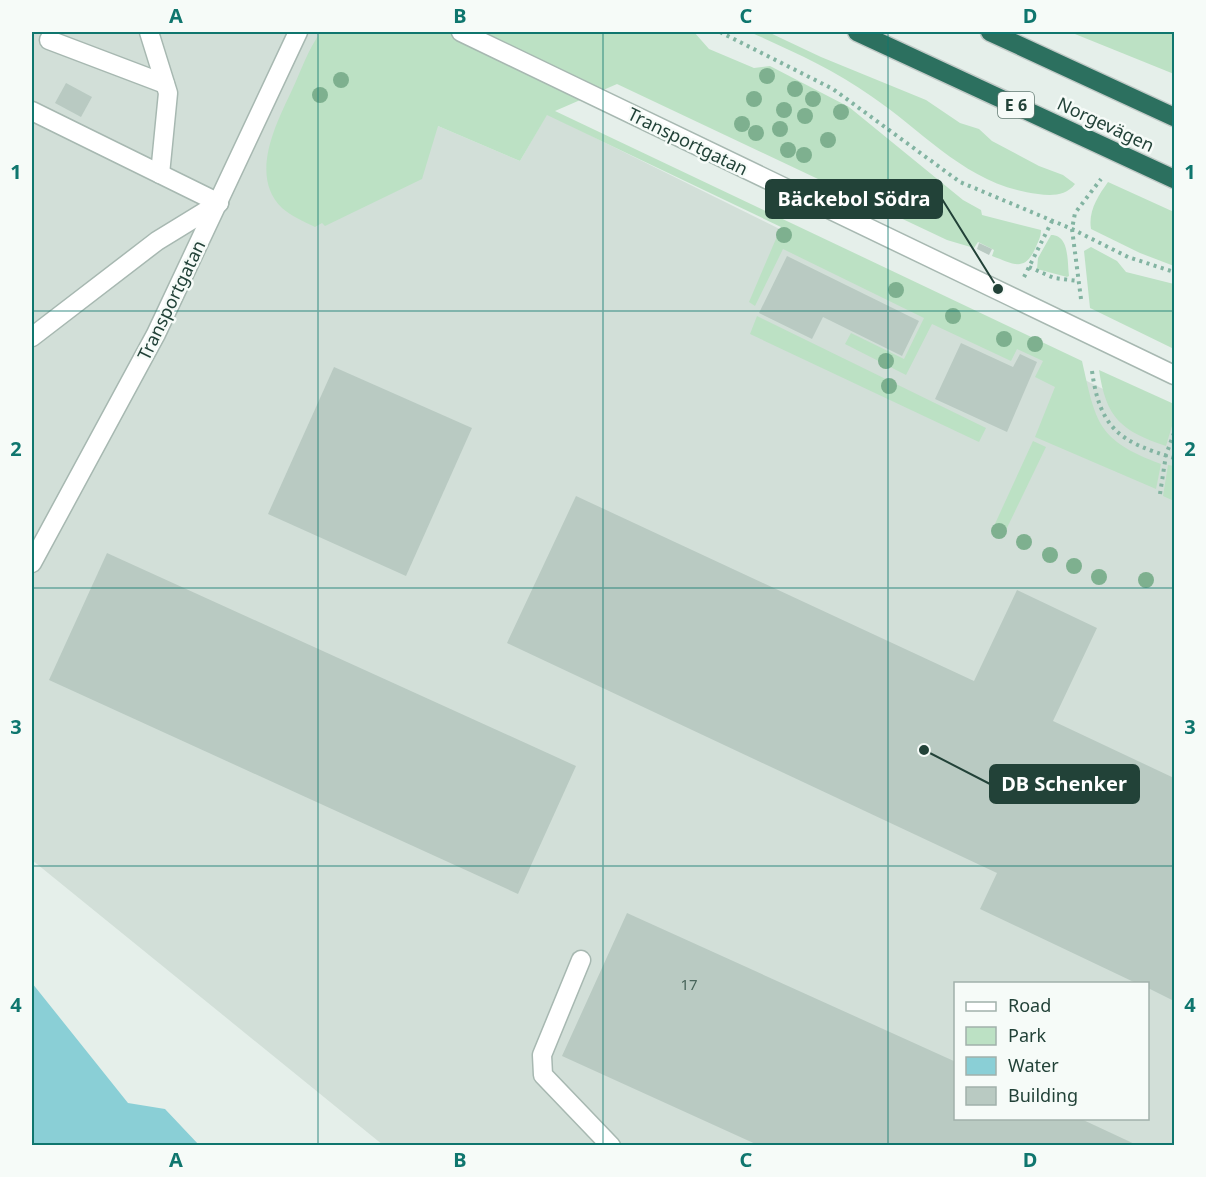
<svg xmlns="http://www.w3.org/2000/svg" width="1206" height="1177" viewBox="0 0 1206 1177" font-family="'Noto Sans',sans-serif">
<rect width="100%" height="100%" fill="#e5efea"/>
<!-- built -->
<path fill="#d2dfd8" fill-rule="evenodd" d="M32 32H328L438 126 520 161 547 114 1174 424V1145H383L32 860ZM956 984H1148V1118H956Z"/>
<!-- green -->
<g fill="#bce1c4">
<path d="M321 32H694L709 49 754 68 770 66 849 107 963 200 981 210 982 215 1041 230C1041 237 1038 242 1035 249 1024 273 1012 263 992 256L994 250 978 242 974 248 947 240 617 84 555 111 1082 361C1096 423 1097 440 1161 464L1156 489 1035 437 1055 387 1035 377 1043 361 1017 349 1011 361 932 324 906 375 845 344 851 333 904 359 924 318 783 249 755 306 749 302 781 227 547 115 520 161 438 126 422 179 325 226 322 223 315 227C303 221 291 216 282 208 249 176 276 124 292 90 301 71 308 49 321 32Z"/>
<path d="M750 32H768L821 57 926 100 960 123 979 129 992 141 1039 166 1063 175 1075 184C1066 196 1051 196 1038 194 968 186 926 133 871 96 833 69 792 51 750 32Z"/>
<polygon points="1070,32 1174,32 1174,74"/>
<path d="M1108 182 1174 212V266L1140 253 1091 229C1088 211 1098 196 1108 182Z"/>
<path d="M1051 235C1070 235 1067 262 1069 276L1067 277 1037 269 1038 258Z"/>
<polygon points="1091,247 1117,261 1126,272 1174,284 1174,349 1090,308 1084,251"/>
<polygon points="757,316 986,428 979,442 750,334"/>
<path d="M1099 370 1174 404V419L1166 446C1121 431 1106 418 1099 370Z"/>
<polygon points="1033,441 1046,447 1006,530 994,526"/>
<polygon points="1168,465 1174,466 1174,501 1163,496"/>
</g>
<!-- water -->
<polygon fill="#8acfd6" points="32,983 128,1103 165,1109 199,1145 32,1145"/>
<!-- building -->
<g fill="#b9cac2">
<polygon points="66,83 92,97 81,117 55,103"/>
<polygon points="979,243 992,249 989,255 977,249"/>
<polygon points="787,256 919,321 902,356 823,317 812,339 759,313"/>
<polygon points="961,343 1013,367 1020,354 1037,362 1007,432 935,399"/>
<polygon points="334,367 472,428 406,576 268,514"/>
<polygon points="576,496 974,681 1017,590 1097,628 1053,721 1174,778 1174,1001 1148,988 1148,984 1138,984 980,909 997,873 507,643"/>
<polygon points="107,553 576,766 518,894 49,680"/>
<polygon points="627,913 956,1062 956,1118 1079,1118 1139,1146 760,1146 562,1056"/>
</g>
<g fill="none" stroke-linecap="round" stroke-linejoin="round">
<!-- minor casing -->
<g stroke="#a7b8b1" stroke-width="21">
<g id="minor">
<polyline points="149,32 168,93 160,174"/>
<polyline points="461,32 1174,375"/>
<polyline points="49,40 165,84"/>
<polyline points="32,111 219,203"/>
<polyline points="32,337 157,241 219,203"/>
<polyline points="32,563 156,334 298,32"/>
<polyline points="581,960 542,1055 543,1075 611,1146"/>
</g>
</g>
<!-- highway casing -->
<g stroke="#c1cac7" stroke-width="21">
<g id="highway">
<polyline points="857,32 1174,179"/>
<polyline points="990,32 1174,117"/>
</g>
</g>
<!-- path -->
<g stroke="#83b4a2" stroke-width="4" stroke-dasharray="3 4.5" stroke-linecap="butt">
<polyline points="720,32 833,89 960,182 1072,229 1128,257 1174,272"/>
<polyline points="1029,267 1054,278 1078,281"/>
<polyline points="1024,277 1052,221"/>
<polyline points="1081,299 1072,229 1075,213 1101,179"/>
<path d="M1092 371C1100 430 1121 442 1174 458"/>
<polyline points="1160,494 1166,455 1174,433"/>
</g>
<!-- minor -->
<use href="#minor" stroke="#fff" stroke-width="18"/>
<!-- highway -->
<use href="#highway" stroke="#2c705f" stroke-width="18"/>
</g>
<!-- trees -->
<g fill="#7eb08f">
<circle cx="767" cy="76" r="8"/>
<circle cx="341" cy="80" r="8"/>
<circle cx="795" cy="89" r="8"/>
<circle cx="320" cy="95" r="8"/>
<circle cx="754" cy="99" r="8"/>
<circle cx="813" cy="99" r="8"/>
<circle cx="784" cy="110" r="8"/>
<circle cx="841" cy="112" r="8"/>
<circle cx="805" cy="116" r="8"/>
<circle cx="742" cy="124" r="8"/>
<circle cx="780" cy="129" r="8"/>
<circle cx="756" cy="133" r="8"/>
<circle cx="828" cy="140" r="8"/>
<circle cx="788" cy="150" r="8"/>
<circle cx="804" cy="155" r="8"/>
<circle cx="784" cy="235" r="8"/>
<circle cx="896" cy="290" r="8"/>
<circle cx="953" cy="316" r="8"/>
<circle cx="1004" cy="339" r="8"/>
<circle cx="1035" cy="344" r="8"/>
<circle cx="886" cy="361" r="8"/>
<circle cx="889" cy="386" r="8"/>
<circle cx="999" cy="531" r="8"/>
<circle cx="1024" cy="542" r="8"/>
<circle cx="1050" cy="555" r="8"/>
<circle cx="1074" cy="566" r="8"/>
<circle cx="1099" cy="577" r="8"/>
<circle cx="1146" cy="580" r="8"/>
</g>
<!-- grid -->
<path fill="none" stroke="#0f766e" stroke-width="1.5" stroke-opacity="0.55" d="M318 32V1146M603 32V1146M888 32V1146M32 311H1174M32 588H1174M32 866H1174"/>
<g text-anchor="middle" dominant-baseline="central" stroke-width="5" stroke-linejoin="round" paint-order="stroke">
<!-- number labels -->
<g font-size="15" fill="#48645a">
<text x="689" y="984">17</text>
</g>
<!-- shield labels -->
<rect fill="#f6fbf8" stroke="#627a72" stroke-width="1.5" x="998" y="92" width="36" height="26" rx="4.5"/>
<g font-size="16" font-weight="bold" fill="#224238">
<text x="1016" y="105">E 6</text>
</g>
<!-- street labels -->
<g font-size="18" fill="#224238" stroke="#f6fbf8">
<text transform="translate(1106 124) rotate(25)">Norgevägen</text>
<text transform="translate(688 141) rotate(26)">Transportgatan</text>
<text transform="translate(171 300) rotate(-64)">Transportgatan</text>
</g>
</g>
<!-- callouts -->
<path fill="none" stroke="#224238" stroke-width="2" d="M998 289L942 199M924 750L990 784"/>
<g fill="#224238" stroke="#f6fbf8" stroke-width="2">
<circle cx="998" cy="289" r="6"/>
<circle cx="924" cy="750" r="6"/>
</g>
<g fill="#224238" stroke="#224238" stroke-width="2">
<rect x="766" y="180" width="176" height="38" rx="6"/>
<rect x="990" y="765" width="149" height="38" rx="6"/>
</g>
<g font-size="20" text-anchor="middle" font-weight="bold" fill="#fff">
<text x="854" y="206">Bäckebol Södra</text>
<text x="1064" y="791">DB Schenker</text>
</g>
<!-- border -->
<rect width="1206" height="1177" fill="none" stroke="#f6fbf8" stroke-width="66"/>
<!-- legend -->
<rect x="954" y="982" width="195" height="138" fill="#f6fbf8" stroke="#a1b1ab" stroke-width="1.5"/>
<rect x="966" y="1002" width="30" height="9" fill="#ffffff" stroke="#a1b1ab" stroke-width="1.5"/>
<text x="1008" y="1012" font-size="18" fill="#224238">Road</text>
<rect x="966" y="1027" width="30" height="18" fill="#bce1c4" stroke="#a1b1ab" stroke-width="1.5"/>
<text x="1008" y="1042" font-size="18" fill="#224238">Park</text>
<rect x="966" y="1057" width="30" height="18" fill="#8acfd6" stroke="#a1b1ab" stroke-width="1.5"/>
<text x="1008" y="1072" font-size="18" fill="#224238">Water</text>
<rect x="966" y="1087" width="30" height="18" fill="#b9cac2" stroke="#a1b1ab" stroke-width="1.5"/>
<text x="1008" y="1102" font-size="18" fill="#224238">Building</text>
<rect x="33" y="33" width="1140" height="1111" fill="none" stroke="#0f766e" stroke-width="2"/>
<g font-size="20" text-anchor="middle" font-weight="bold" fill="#0f766e">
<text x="176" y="23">A</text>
<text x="460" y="23">B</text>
<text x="746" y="23">C</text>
<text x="1030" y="23">D</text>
<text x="16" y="179">1</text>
<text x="1190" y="179">1</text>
<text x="16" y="456">2</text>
<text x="1190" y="456">2</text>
<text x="16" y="734">3</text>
<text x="1190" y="734">3</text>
<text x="16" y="1012">4</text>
<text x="1190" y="1012">4</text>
<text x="176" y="1167">A</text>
<text x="460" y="1167">B</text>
<text x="746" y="1167">C</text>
<text x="1030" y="1167">D</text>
</g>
</svg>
